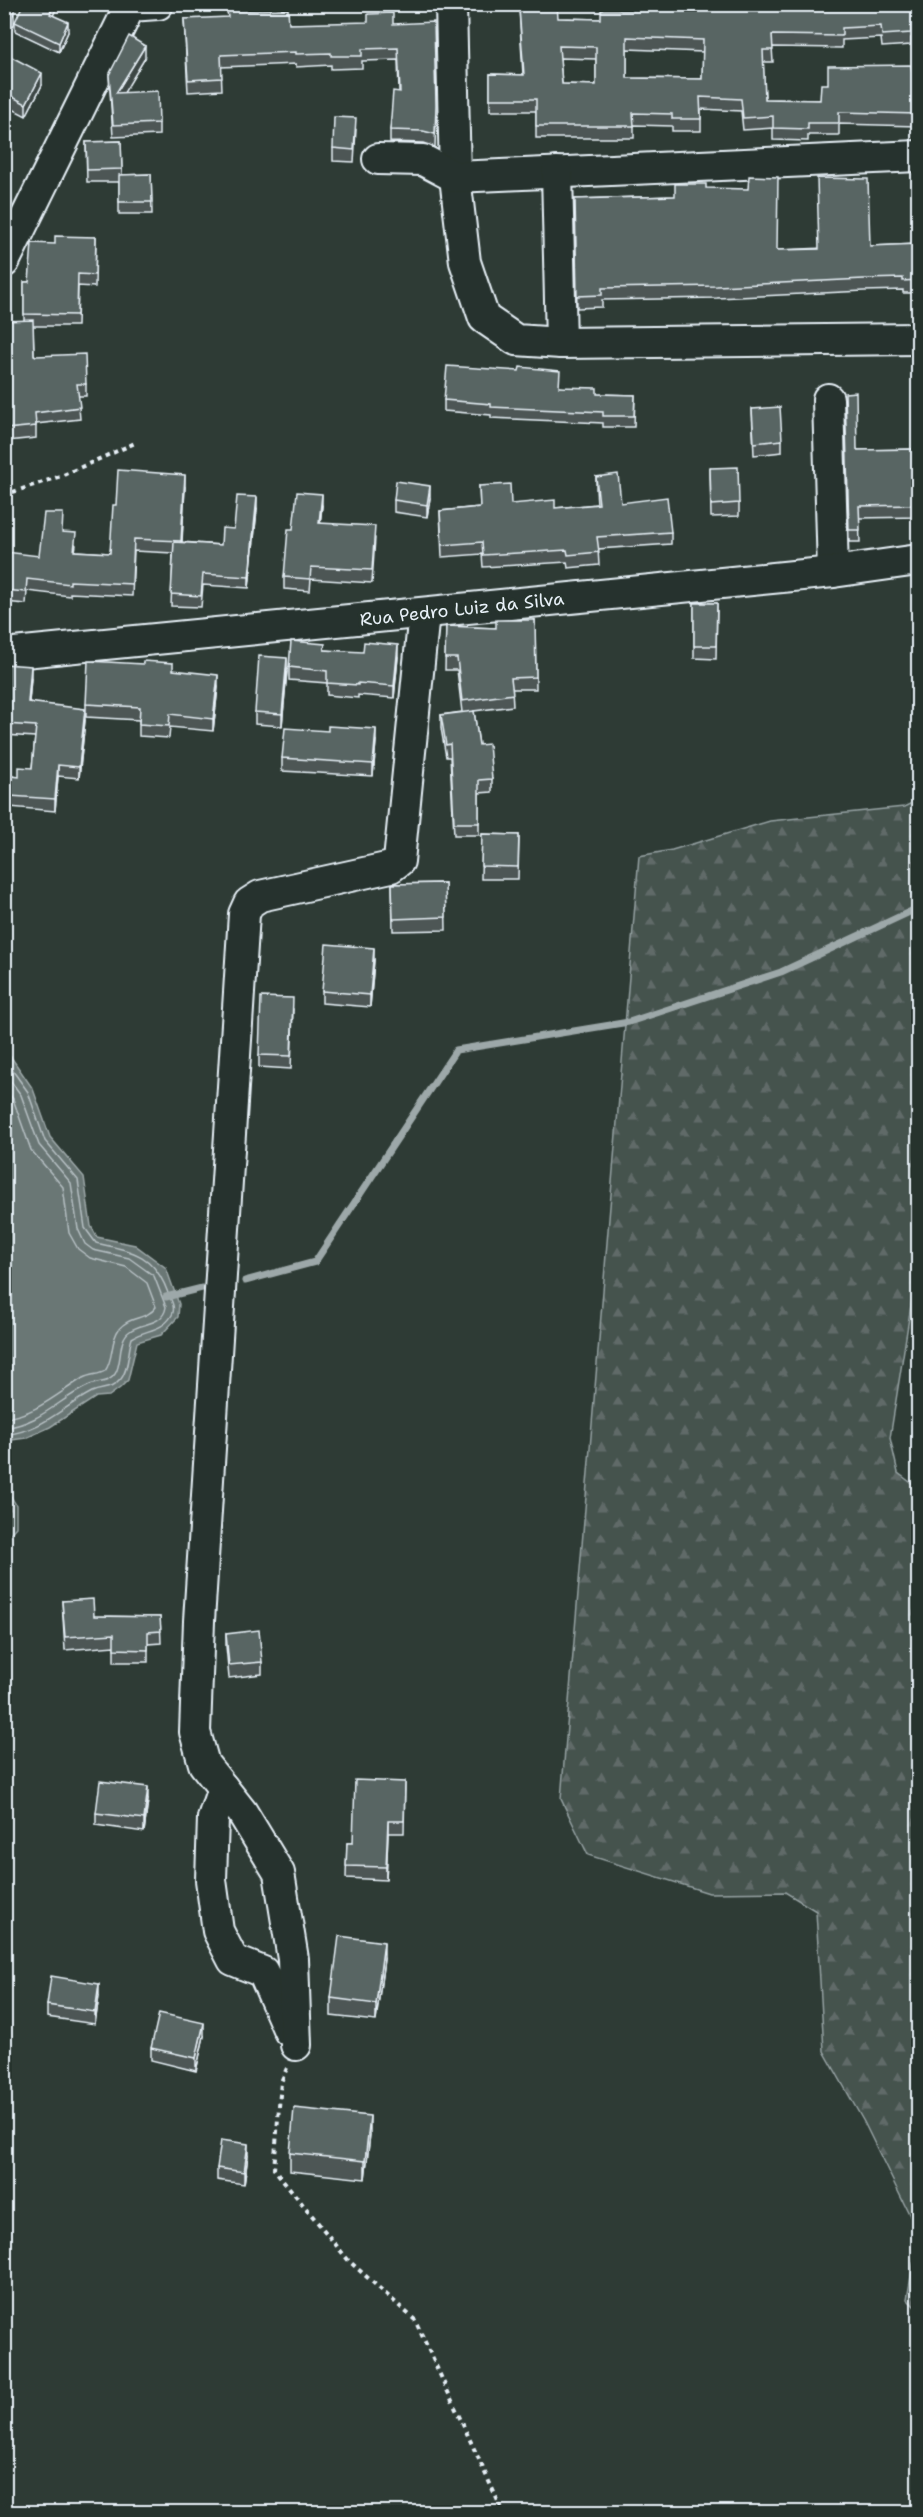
<svg xmlns="http://www.w3.org/2000/svg" width="923" height="2517" viewBox="0 0 923 2517" font-family="'Shantell Sans',sans-serif">
<defs>
<pattern id="forest-firs" width="22" height="20" patternUnits="userSpaceOnUse" patternTransform="scale(1.5)"><rect width="22" height="20" fill="#45524e"/><path d="M5 1l3.5 6h-7zM16 11l3.5 6h-7z" fill="#606b68"/></pattern>
</defs>
<rect width="100%" height="100%" fill="#2e3b35"/>
<filter id="ink" filterUnits="userSpaceOnUse"><feTurbulence type="fractalNoise" baseFrequency=".0167" numOctaves="2"/><feDisplacementMap in="SourceGraphic" scale="12" xChannelSelector="R" yChannelSelector="G"/><feConvolveMatrix kernelMatrix="1 2 1 2 8 2 1 2 1" color-interpolation-filters="sRGB"/></filter>
<g filter="url(#ink)">
<!-- forest -->
<g fill="url(#forest-firs)" stroke="#96a2a3" stroke-width="1.5">
<polygon points="918,800 918,1261 890,1438 898,1473 918,1488 918,2232 864,2122 824,2051 816,1911 785,1892 709,1893 588,1855 561,1799 639,856 672,850 770,821 904,807"/>
<polygon points="5,1487 16,1505 16,1527 5,1539"/>
<polygon points="918,2237 918,2310 907,2299"/>
</g>
<!-- water -->
<polygon fill="#6b7775" stroke="#9da8a9" stroke-width="1.5" points="5,1056 11,1057 33,1089 50,1137 84,1177 91,1226 97,1237 135,1245 166,1268 179,1304 178,1317 161,1335 137,1342 128,1380 120,1388 109,1396 96,1397 50,1427 26,1438 5,1441"/>
<g fill="none" stroke-linecap="round" stroke-linejoin="round">
<!-- shore -->
<g stroke="#b6c0c4" stroke-width="1.5">
<path d="M4 1063 8 1064 28 1092 45 1141 78 1180 85 1228 96 1243C133 1251 154 1254 168 1293 171 1300 176 1308 172 1315 162 1332 146 1329 132 1338 128 1350 129 1369 121 1379 111 1391 103 1387 92 1392 59 1409 44 1430 4 1435"/>
<path d="M4 1072 21 1095 39 1145 71 1183 78 1229 85 1244 93 1250 129 1258 154 1276 166 1307C163 1326 142 1322 130 1331 117 1340 123 1362 115 1374 108 1384 99 1381 90 1385 58 1399 42 1423 4 1428"/>
<path d="M4 1087 13 1099 31 1150 63 1187 69 1233 78 1249 90 1258 126 1267 147 1283 156 1307C147 1320 129 1316 119 1329 110 1341 114 1359 105 1371 99 1375 91 1374 83 1378 57 1394 35 1415 4 1418"/>
</g>
<!-- stream -->
<g stroke="#9da8a9" stroke-width="7">
<polyline points="245,1281 315,1262 456,1050 629,1022 781,972 918,908"/>
<polyline points="166,1297 202,1288"/>
</g>
<!-- minor casing -->
<g stroke="#e8f1f8" stroke-width="34">
<g id="minor">
<polyline points="451,4 455,177 465,262 484,318 516,340 561,343 918,339"/>
<polyline points="130,6 158,4"/>
<polyline points="378,159 423,160 455,177 918,156"/>
<polyline points="557,172 561,343"/>
<polyline points="4,262 131,4"/>
<polyline points="828,399 833,572"/>
<polyline points="4,654 833,572 918,560"/>
<polyline points="223,1788 213,1818 211,1880 218,1931 233,1960 263,1972 289,2031"/>
<polyline points="296,2045 293,1959 279,1873 242,1812 204,1764 195,1732 199,1621 244,914 249,903 260,896 391,867 399,861 424,613"/>
</g>
</g>
<!-- path -->
<g stroke="#e8f1f8" stroke-width="4" stroke-dasharray="4.5 4.5" stroke-linecap="butt">
<polyline points="4,495 61,476 135,443"/>
<polyline points="287,2068 281,2082 274,2169 349,2261 415,2320 503,2512"/>
</g>
<!-- minor -->
<use href="#minor" stroke="#26332d" stroke-width="30"/>
</g>
<!-- wall -->
<g fill="#4d5755" stroke="#e8f1f8" stroke-width="1.5" fill-rule="evenodd">
<polygon points="58,4 53,15 68,32 59,52 15,31 15,22"/>
<path d="M918 4V37L911 38V45L882 47 881 38 842 40V48L772 47 773 62H763L765 99 820 100 828 84 912 71H918V126L839 124V135H808V141L773 140V128L743 130 741 111 701 109V131H672V126L634 125V138H536V111H490V74L523 75 519 8 558 18 601 19 635 10ZM627 49 703 52 702 79 627 78ZM560 58 596 59V85L562 84Z"/>
<polygon points="184,19 289,24 393,24 436,117 435,147 423,143 390,142 390,130 399,92 398,60 362,61 362,68 331,69 331,65 296,67 296,64 221,67 222,90 188,92"/>
<polygon points="4,57 42,85 26,116 11,108 4,122"/>
<polygon points="145,58 123,93 159,123 159,135 113,137 109,75"/>
<polygon points="356,130 354,162 333,161 333,148"/>
<polygon points="121,141 122,175 151,174 152,214 119,214 119,182 87,182 86,142"/>
<polygon points="706,188 777,250 918,244 918,293 903,293 903,290 864,291 717,298 602,300 602,307 577,308 575,199 675,196"/>
<polygon points="96,237 95,287 78,286 77,326 33,326 34,355 86,384 86,396 78,396 80,419 36,424 36,438 7,441 8,480 4,480 4,321 24,321 24,282 29,282 55,244"/>
<polygon points="560,387 597,394 635,395 634,427 603,427 603,423 491,418 491,415 444,411 444,400"/>
<polygon points="845,405 857,450 918,449 918,517 859,518 860,542 849,542"/>
<polygon points="752,409 782,440 782,452 754,455"/>
<polygon points="710,468 739,503 739,516 711,517"/>
<polygon points="596,477 621,503 671,532 671,544 598,549 599,565 568,568 567,562 483,567 482,554 442,557 440,511 480,507 479,486 511,504 555,508 597,504 596,489"/>
<polygon points="185,487 182,542 221,545 234,529 257,509 249,588 203,585 201,607 171,606 173,553 134,551 132,596 70,593 70,596 27,591 26,604 4,602 4,557 39,556 63,532 76,545 75,551 110,553 116,505"/>
<polygon points="430,498 427,517 394,512 394,500"/>
<polygon points="322,506 320,523 375,538 372,583 311,579 310,591 284,589 284,577 293,529"/>
<polygon points="694,603 717,603 716,659 694,658"/>
<polygon points="535,620 536,689 512,689 513,706 474,711 479,745 492,779 492,792 479,793 479,835 454,835 450,757 446,757 441,728 441,715 462,712 457,670 445,670 446,626 496,628"/>
<polygon points="325,650 398,657 394,698 358,695 358,698 327,695 327,683 289,680 289,667"/>
<polygon points="4,664 31,678 29,702 85,720 79,778 58,776 55,811 10,807 8,840 4,840 4,775 19,777 32,768 35,737 4,735"/>
<polygon points="173,670 218,687 213,731 170,727 169,738 139,736 139,720 86,717 86,704"/>
<polygon points="287,670 282,726 255,724 255,712"/>
<polygon points="376,741 373,776 282,771 282,758"/>
<polygon points="482,834 519,835 518,879 481,879"/>
<polygon points="445,883 446,930 393,931 392,884"/>
<polygon points="374,960 370,1007 322,1003 322,991"/>
<polygon points="293,1010 291,1069 259,1067 259,1055"/>
<polygon points="62,1601 94,1616 160,1617 161,1643 148,1644 148,1662 114,1662 114,1646 65,1650"/>
<polygon points="226,1634 262,1662 262,1674 229,1678 226,1646"/>
<polygon points="405,1782 404,1833 388,1833 386,1880 346,1878 347,1843 353,1843"/>
<polygon points="148,1800 144,1832 96,1825 96,1813"/>
<polygon points="384,1959 376,2021 331,2016 331,1998"/>
<polygon points="99,1996 95,2024 47,2017 47,2005"/>
<polygon points="204,2036 196,2071 151,2060 151,2048"/>
<polygon points="370,2134 365,2179 290,2171 290,2153"/>
<polygon points="248,2156 244,2184 217,2180 217,2168"/>
</g>
<!-- shaded-wall -->
<g fill="#3e4745" stroke="#e8f1f8" stroke-width="1.5">
<polygon points="54,4 58,4 50,23 50,14"/>
<polygon points="14,12 14,24 4,42 4,30"/>
<polygon points="68,22 68,32 59,52 59,43"/>
<polygon points="145,46 145,58 116,106 116,93"/>
<polygon points="42,73 42,85 26,116 26,104"/>
<polygon points="11,96 11,108 4,122 4,110"/>
<polygon points="185,475 185,487 181,553 181,541"/>
<polygon points="430,486 430,498 427,517 427,505"/>
<polygon points="322,494 322,506 319,535 319,523"/>
<polygon points="257,497 257,509 249,588 249,577"/>
<polygon points="398,645 398,657 394,698 394,686"/>
<polygon points="287,658 287,670 282,726 282,714"/>
<polygon points="31,666 31,678 28,714 28,702"/>
<polygon points="218,675 218,687 213,731 213,719"/>
<polygon points="85,709 85,720 79,778 79,767"/>
<polygon points="376,729 376,741 373,776 373,764"/>
<polygon points="58,765 58,776 55,811 55,799"/>
<polygon points="10,796 10,807 8,840 8,829"/>
<polygon points="374,948 374,960 370,1007 370,995"/>
<polygon points="148,1787 148,1800 144,1832 144,1819"/>
<polygon points="388,1821 388,1833 386,1880 386,1867"/>
<polygon points="384,1942 384,1959 376,2021 376,2004"/>
<polygon points="99,1984 99,1996 95,2024 95,2012"/>
<polygon points="204,2023 204,2036 196,2071 196,2058"/>
<polygon points="370,2116 370,2134 365,2179 365,2161"/>
<polygon points="248,2144 248,2156 244,2184 244,2172"/>
</g>
<!-- building -->
<g fill="#596563" stroke="#e8f1f8" stroke-width="1.5" fill-rule="evenodd">
<polygon points="23,4 54,4 50,14 68,22 59,43 15,22"/>
<path d="M745 4H842V7L918 4V25L911 26V33L882 35 881 26 842 28V36L772 35 773 50H763L765 99 820 100 821 84H828V66L911 65 912 71H918V114L839 112V123H808V129L773 128V116L743 118 741 99 700 97 701 119H672V114L633 113 634 126H536V99H490V74L524 75 519 8 557 5 558 18 601 19V10H635V5L705 9V5ZM627 37 703 40 702 79 627 78ZM559 46 596 47V85L562 84Z"/>
<polygon points="4,7 14,12 4,30"/>
<polygon points="288,9 289,24 368,22 368,14 393,13 393,24 434,22 436,105 435,134 423,131 390,130 393,91 400,92 398,48 362,49 362,56 331,56 331,53 296,54 296,52 221,55 222,78 188,80 184,19 228,17 227,11"/>
<polygon points="129,36 145,46 116,93 158,91 159,123 113,125 109,75"/>
<polygon points="6,54 42,73 26,104 11,96 4,110 4,57"/>
<polygon points="334,117 356,118 354,150 333,148"/>
<polygon points="121,141 122,169 87,170 86,142"/>
<polygon points="151,174 152,202 119,202 119,175"/>
<polygon points="749,176 778,177 777,250 819,249 817,178 868,179 870,246 918,244 918,280 903,281 903,278 864,279 717,286 602,288 602,295 577,296 575,199 675,196 675,184 706,184 706,188 748,189"/>
<polygon points="55,236 96,237 95,275 78,274 77,315 24,314 24,282 29,282 32,243 55,244"/>
<polygon points="33,320 34,355 36,356 85,354 86,384 77,384 80,407 35,413 36,426 6,429 8,468 4,468 4,321"/>
<polygon points="447,366 519,371 520,367 560,371 559,387 597,388 597,394 635,395 634,416 603,416 603,412 491,407 491,404 444,400"/>
<polygon points="856,392 857,450 918,449 918,505 859,506 860,530 849,530 845,393"/>
<polygon points="780,407 782,440 754,443 752,409"/>
<polygon points="738,467 739,503 711,505 710,468"/>
<polygon points="118,470 185,475 181,541 134,539 132,584 70,581 70,584 27,579 26,592 4,590 4,557 5,557 6,552 39,556 44,513 63,513 62,532 76,533 74,551 110,553 113,505 116,505"/>
<polygon points="618,474 621,503 667,497 671,532 597,537 599,552 568,555 567,550 483,555 482,542 442,545 440,511 480,507 479,486 510,484 511,504 555,500 555,508 599,504 596,477"/>
<polygon points="396,481 430,486 427,505 394,500"/>
<polygon points="297,492 322,494 319,523 375,526 372,570 311,567 310,579 284,577 288,529 293,529"/>
<polygon points="237,496 257,497 249,577 203,574 201,596 171,594 174,542 221,545 222,528 234,529"/>
<polygon points="694,603 717,603 716,646 694,646"/>
<polygon points="496,620 535,620 536,677 511,678 513,694 462,701 457,658 445,658 446,626 496,628"/>
<polygon points="291,641 325,644 324,650 363,652 364,642 398,645 394,686 358,683 358,685 327,683 327,671 289,667"/>
<polygon points="259,656 287,658 282,714 255,712"/>
<polygon points="88,661 143,664 143,661 173,663 173,670 218,675 213,719 170,714 169,726 139,724 140,707 86,704"/>
<polygon points="4,664 31,666 28,702 85,709 79,767 58,765 55,799 10,796 8,829 4,828 4,775 19,777 19,767 32,768 36,726 4,724"/>
<polygon points="474,711 479,745 489,744 492,779 479,780 479,823 454,823 450,744 446,745 441,715"/>
<polygon points="328,726 376,729 373,764 282,758 285,728 328,731"/>
<polygon points="482,834 519,835 518,867 481,866"/>
<polygon points="445,883 446,917 393,919 392,884"/>
<polygon points="326,944 374,948 370,995 322,991"/>
<polygon points="261,997 293,998 291,1056 259,1055"/>
<polygon points="93,1599 94,1616 160,1617 161,1631 148,1632 148,1650 114,1649 114,1634 65,1637 62,1601"/>
<polygon points="259,1630 262,1662 229,1665 226,1634"/>
<polygon points="355,1780 405,1782 404,1821 388,1821 386,1867 346,1866 347,1843 353,1843"/>
<polygon points="100,1781 148,1787 144,1819 96,1813"/>
<polygon points="339,1936 384,1942 376,2004 331,1998"/>
<polygon points="51,1976 99,1984 95,2012 47,2005"/>
<polygon points="159,2013 204,2023 196,2058 151,2048"/>
<polygon points="294,2108 370,2116 365,2161 290,2153"/>
<polygon points="221,2140 248,2144 244,2172 217,2168"/>
</g>
</g>
<g text-anchor="middle" dominant-baseline="central" stroke-width="6" stroke-linejoin="round" paint-order="stroke">
<!-- street labels -->
<g font-size="18" fill="#e8f1f8" stroke="#26332d">
<text transform="translate(462 609) rotate(-6)">Rua Pedro Luiz da Silva</text>
</g>
</g>
<!-- margin -->
<rect width="923" height="2517" fill="none" stroke="#26332d" stroke-width="24"/>
<rect x="12" y="12" width="899" height="2493" fill="none" stroke="#e8f1f8" stroke-width="2" filter="url(#ink)"/>
</svg>
